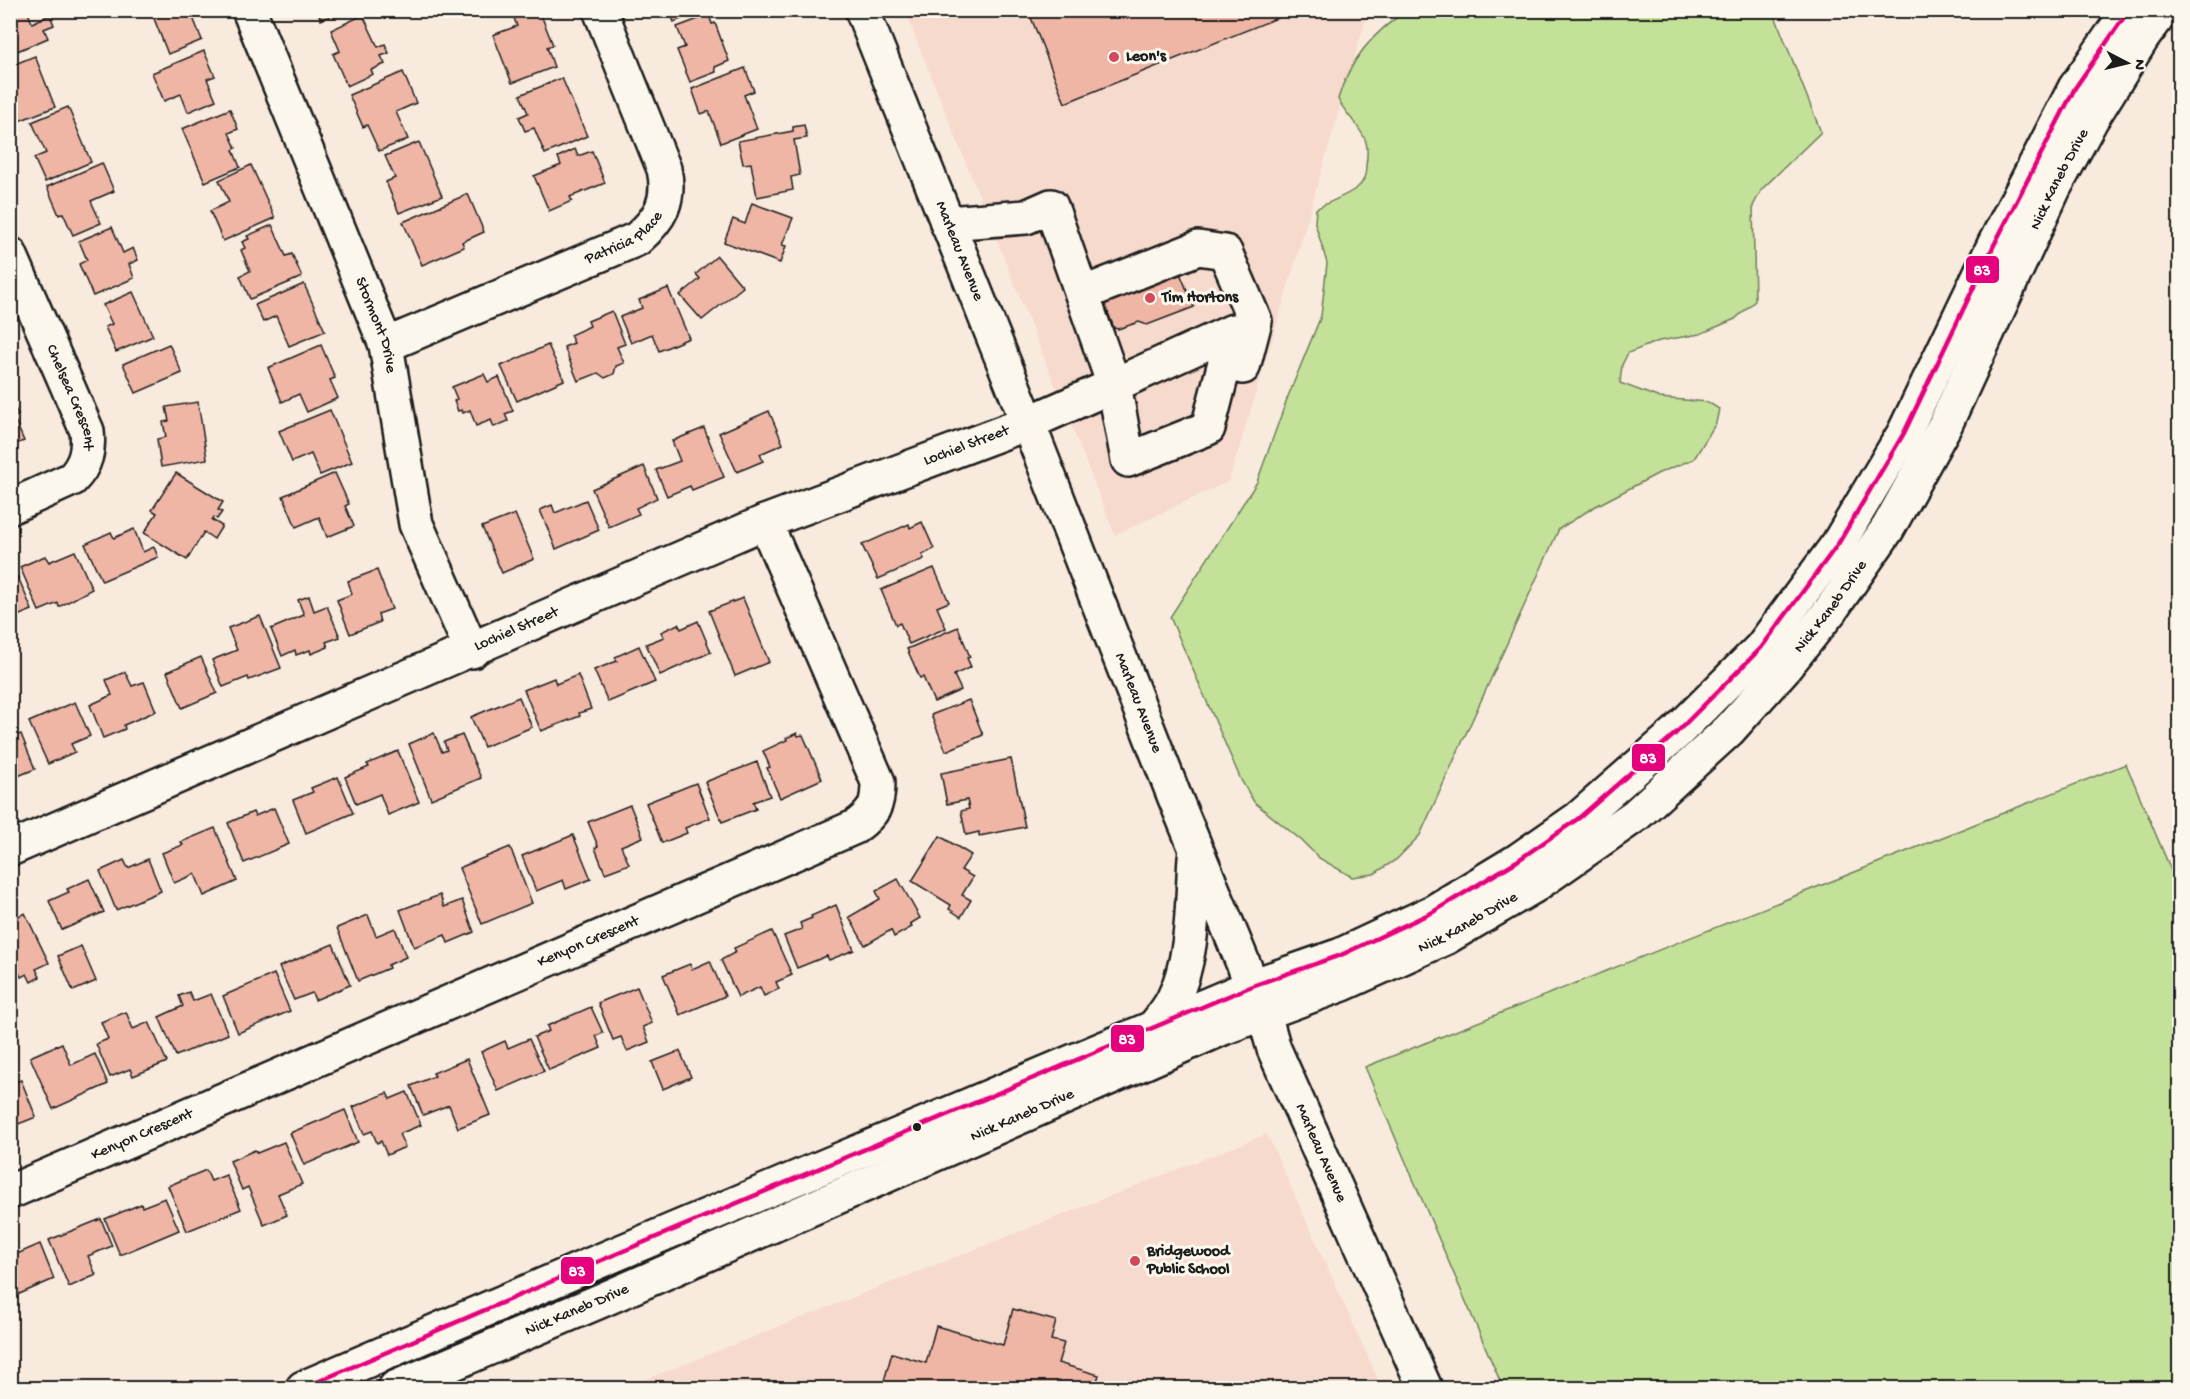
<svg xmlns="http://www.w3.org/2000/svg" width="2190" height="1399" viewBox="0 0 2190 1399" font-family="'Gochi Hand',sans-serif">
<rect width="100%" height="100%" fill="#f9eade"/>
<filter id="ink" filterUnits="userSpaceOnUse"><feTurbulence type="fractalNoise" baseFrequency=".0167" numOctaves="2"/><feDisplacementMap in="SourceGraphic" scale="12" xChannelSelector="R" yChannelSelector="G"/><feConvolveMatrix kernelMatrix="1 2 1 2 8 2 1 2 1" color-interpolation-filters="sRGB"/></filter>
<g filter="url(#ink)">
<!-- built -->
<g fill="#f6dacd">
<polygon points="905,11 1368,11 1283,304 1229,481 1115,535"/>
<polygon points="1267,1134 1382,1388 624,1388"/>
</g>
<!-- green -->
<g fill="#c3e199" stroke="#707e5a" stroke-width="1.5">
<path d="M1408 10 1773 11 1821 132 1762 189 1753 206 1755 301 1735 319 1700 334 1659 341 1628 353 1622 365 1620 383 1660 398 1708 402 1719 409 1716 423 1694 459 1659 473 1594 507 1559 529 1420 835 1397 859 1374 874 1352 877 1319 858 1301 840 1254 802 1241 780 1170 617 1257 482 1287 399 1321 316 1327 263 1315 223 1316 209C1330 201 1345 197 1358 187 1364 182 1366 174 1366 166 1367 159 1368 149 1366 142 1362 128 1345 114 1338 99 1349 61 1374 31 1408 10Z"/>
<polygon points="2126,764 2179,889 2179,1388 1503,1388 1365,1067"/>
</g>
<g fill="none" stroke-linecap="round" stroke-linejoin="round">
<!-- stream -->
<polyline stroke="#62899c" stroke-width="8" points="2180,783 2176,788 2180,798"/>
</g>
<!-- building -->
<g fill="#efb6a6" stroke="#1c1c1c" stroke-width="1.5">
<polygon points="18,10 27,10 32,23 50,15 54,25 44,29 48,38 10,54 10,14"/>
<polygon points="143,10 190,10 202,40 168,54 151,11 144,13"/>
<polygon points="317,10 344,10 321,20"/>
<polygon points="533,10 539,10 553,45 547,47 554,67 512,83 493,35 517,26 514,18"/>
<polygon points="669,10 702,10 674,22"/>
<polygon points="1028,10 1297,10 1065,103"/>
<polygon points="363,15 378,47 385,44 389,53 381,56 385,64 371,70 373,74 347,86 333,54 340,51 331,30"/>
<polygon points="709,15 712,24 715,23 729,61 715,67 716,72 690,82 677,50 685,47 677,27"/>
<polygon points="204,51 215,76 207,79 216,100 188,112 181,94 164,101 152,73"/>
<polygon points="35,56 55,107 16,122 10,109 10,89 13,88 10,83 10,66"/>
<polygon points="745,68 754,91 744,95 757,129 721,143 709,111 701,114 692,89"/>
<polygon points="403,72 416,103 396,112 408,139 379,151 367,125 363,127 349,95"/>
<polygon points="562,78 587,136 545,154 534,128 525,131 519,117 528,113 520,95"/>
<polygon points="68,107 91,162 45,182 34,158 46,153 32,122"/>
<polygon points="230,109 238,129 229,133 236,148 233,150 240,167 205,182 182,129"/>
<polygon points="804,125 807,138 794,140 800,175 791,177 793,190 757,197 751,163 743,164 738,141 793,131 793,127"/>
<polygon points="419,142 442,196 399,213 386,182 395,178 385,156"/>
<polygon points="575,149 578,156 592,151 605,183 570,197 572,201 549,211 534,176 561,165 558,157"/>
<polygon points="102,163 114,191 91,201 101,223 73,235 63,213 59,215 47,187"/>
<polygon points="251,165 275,218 223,241 210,211 229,202 219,180"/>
<polygon points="468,194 484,232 462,242 464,247 422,265 403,222"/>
<polygon points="752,203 793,218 782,245 786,246 780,263 724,242 733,219 745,224"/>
<polygon points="272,225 286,256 292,254 302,277 250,299 240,276 250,271 241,250 245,248 242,242 249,239 247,236"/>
<polygon points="112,227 123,253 133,248 138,260 129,264 134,278 93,296 79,264 87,260 79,241"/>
<polygon points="717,256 743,287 702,320 680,295 700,279 696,274"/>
<polygon points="1177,266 1194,307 1147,325 1139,322 1118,329 1114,328 1105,305 1115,291"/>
<polygon points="304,284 325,331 289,346 276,316 263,322 255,305"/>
<polygon points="668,288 689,338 659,351 652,334 631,343 620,317 642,308 639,300"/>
<polygon points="133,292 153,336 116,352 105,327 112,324 103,305"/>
<polygon points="612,311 625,344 617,347 624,363 616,366 614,374 605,378 598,373 578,381 564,347 574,343 570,335 590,326 588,321"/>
<polygon points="169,344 182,373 136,393 123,364"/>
<polygon points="321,345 335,378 330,380 338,398 307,412 299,394 282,402 268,368"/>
<polygon points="548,345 564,380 517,401 501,366"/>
<polygon points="484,374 488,382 499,377 513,411 505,414 508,421 494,427 491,420 476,426 470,410 463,413 462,410 458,411 454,401 457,399 452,387"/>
<polygon points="10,398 18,415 14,418 24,441 10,446"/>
<polygon points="198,402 207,459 161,467 157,439 166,437 163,422 169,421 166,407"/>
<polygon points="330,410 352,462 320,475 311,454 292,462 279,431"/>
<polygon points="769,411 783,444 760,454 763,461 737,472 719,433"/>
<polygon points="704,428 724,477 692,490 690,486 667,496 656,470 680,461 672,441"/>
<polygon points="644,466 657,498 636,508 639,514 609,527 592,489"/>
<polygon points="176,473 223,502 218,510 222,512 217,519 214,517 212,520 222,526 214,539 204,532 187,560 144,533 157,513 152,510"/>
<polygon points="335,473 348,502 349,504 345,506 354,526 327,537 319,517 296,527 283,496"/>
<polygon points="586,500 599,530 556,549 540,510 552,505 555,513"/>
<polygon points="515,514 534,559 502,573 482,527"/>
<polygon points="922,522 934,549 922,555 924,559 878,579 862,545 909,524 910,528"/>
<polygon points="134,529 143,552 154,547 158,557 102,581 85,544 111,532 114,538"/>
<polygon points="75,551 92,589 59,607 58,603 39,611 20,567 45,556 49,562"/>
<polygon points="934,568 949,602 937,607 946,628 909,644 900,623 896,625 881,590"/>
<polygon points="377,570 392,609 378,614 380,622 350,634 337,600 352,594 348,581"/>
<polygon points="18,577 32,610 10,619 10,580"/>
<polygon points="309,596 314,611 327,606 340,637 326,642 328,647 311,654 310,650 296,655 295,650 282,656 271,629 304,615 298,600"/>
<polygon points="743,598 769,662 735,676 709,611"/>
<polygon points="260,616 281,668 249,680 248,677 223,687 212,660 237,650 228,628"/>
<polygon points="698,621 711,652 660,675 646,644 664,637 661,632 678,624 681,629"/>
<polygon points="958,627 970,657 967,658 971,667 954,675 961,690 934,702 923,677 920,678 907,649"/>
<polygon points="639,646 655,682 608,702 594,670 617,661 615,657"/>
<polygon points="201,657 217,693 182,708 167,672"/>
<polygon points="125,672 132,686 144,682 156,711 124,725 125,729 103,738 90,705 112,695 106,680"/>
<polygon points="578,675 591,709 579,713 580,716 541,731 524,690 554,678 556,684"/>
<polygon points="519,697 532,727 484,747 471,717"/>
<polygon points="969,700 983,735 946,751 931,715"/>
<polygon points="75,702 90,736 71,744 75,752 48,764 29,722"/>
<polygon points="434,733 442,752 447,750 444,742 462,735 481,778 431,799 409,744"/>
<polygon points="797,733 798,736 803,735 822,779 780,798 767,768 770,767 763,751 787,740 786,738"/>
<polygon points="21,734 35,769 13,778 10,773 10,738"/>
<polygon points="398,751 419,802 388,815 380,794 356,804 345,777 369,767 367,764"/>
<polygon points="1011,759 1025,827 979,836 979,832 966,835 961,811 969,809 967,800 947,804 941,773"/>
<polygon points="757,762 770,796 753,802 756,809 722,822 705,782"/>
<polygon points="338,777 353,813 306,833 293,800 313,792 311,788"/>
<polygon points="696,783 710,818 685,828 687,833 662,843 646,803"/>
<polygon points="630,805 643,837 621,846 629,864 605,873 595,848 598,846 588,822"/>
<polygon points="274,808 289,844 244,863 228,823 253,812 255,816"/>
<polygon points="215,828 237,881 204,896 195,874 174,883 162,853 183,845 181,842"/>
<polygon points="573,835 591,879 566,889 563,880 536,891 522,856"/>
<polygon points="940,836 971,855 961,870 973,877 962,895 971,900 961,917 949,909 951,905 912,881"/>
<polygon points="510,847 532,903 482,924 459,868"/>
<polygon points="148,859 161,891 116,910 100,871 124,860 128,868"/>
<polygon points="89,879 104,912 62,930 49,901 69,892 67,889"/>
<polygon points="898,879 920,918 910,924 912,927 894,937 891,930 865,945 849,917 880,899 876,891"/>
<polygon points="440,895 444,907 462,900 474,932 448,943 445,935 414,947 400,910"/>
<polygon points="836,905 854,950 829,960 827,956 797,968 784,936 802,929 800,923 812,918 811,916"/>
<polygon points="25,913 49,963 36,969 40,977 31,982 27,974 21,977 10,955 10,920"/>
<polygon points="368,915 376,936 395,928 406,957 388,965 389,968 358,981 337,928"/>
<polygon points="772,931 792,975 776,982 779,989 764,996 760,987 738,997 721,960 736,952 734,948"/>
<polygon points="333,944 350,985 315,1000 312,993 294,1000 279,967"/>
<polygon points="81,946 96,981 73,991 58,956"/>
<polygon points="12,957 18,971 10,974 10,958"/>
<polygon points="710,961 725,996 680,1015 663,975 690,964 692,969"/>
<polygon points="274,974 290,1011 238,1033 223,996"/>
<polygon points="637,987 652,1023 643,1027 649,1042 627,1051 621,1037 613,1040 598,1003"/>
<polygon points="189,992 193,1001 211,994 228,1034 176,1056 159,1017 183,1006 179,996"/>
<polygon points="591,1007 603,1033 596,1036 601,1048 549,1070 534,1037 549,1031 547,1026"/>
<polygon points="126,1012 133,1029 149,1022 167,1062 133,1076 130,1069 110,1077 96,1044 108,1039 101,1022"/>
<polygon points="529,1039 544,1071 498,1091 481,1052 505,1041 508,1048"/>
<polygon points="62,1043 71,1065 95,1054 108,1084 53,1109 30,1057"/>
<polygon points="680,1051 691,1077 663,1089 652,1062"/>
<polygon points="467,1059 490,1115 458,1128 449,1105 423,1115 411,1086 435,1076 433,1073"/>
<polygon points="21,1080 36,1117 11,1127 10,1084"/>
<polygon points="407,1092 421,1125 399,1134 405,1147 387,1155 381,1141 377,1143 372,1131 364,1134 353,1107 387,1093 390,1099"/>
<polygon points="345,1110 358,1142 304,1165 290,1133"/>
<polygon points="284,1142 302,1184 278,1194 287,1215 264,1225 248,1187 242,1190 230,1161 255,1150 257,1153"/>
<polygon points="206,1170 211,1181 226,1175 241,1209 187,1231 168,1186"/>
<polygon points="165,1198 179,1230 120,1255 105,1219 141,1204 142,1207"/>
<polygon points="101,1219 112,1246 88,1256 96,1275 69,1287 49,1240"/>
<polygon points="40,1244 54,1279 10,1298 10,1257"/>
<polygon points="1013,1309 1056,1321 1051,1340 1064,1343 1058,1363 1099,1375 1095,1388 882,1388 892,1353 926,1363 936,1326 1003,1345"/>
</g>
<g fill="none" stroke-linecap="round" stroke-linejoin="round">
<!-- minor casing -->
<g stroke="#1c1c1c" stroke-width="38">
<g id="minor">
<path id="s1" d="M249 10 386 345 416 524 472 651"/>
<path id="s2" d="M10 254 87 431C89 450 86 465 72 479L10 507"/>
<polyline points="1082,294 1198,248 1225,252 1255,321 1243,367"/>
<path id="s3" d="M386 345 637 239C660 219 671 201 664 169L600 10"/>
<path id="s4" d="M10 849 765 522 1028 423 1114 385 1128 460 1208 428 1233 331 1114 385 1051 206 1026 217 947 223"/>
<path id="s5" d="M10 1192 855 827C874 813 878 806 878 782L765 522"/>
<polyline points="303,1388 583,1268 1252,986 1341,955 1433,912 1517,861 1579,818 1676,733 1761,648 1838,544 1904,433 1994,245 2075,88 2129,10"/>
<path id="s6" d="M395 1388 600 1301 1223 1028 1343 984 1445 938 1534 886 1636 815 1729 730 1786 666 1830 611 1888 528 1945 425 2054 188 2091 120 2143 37 2163 10"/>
</g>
</g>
<!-- major casing -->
<g stroke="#1c1c1c" stroke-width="38">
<g id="major">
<path id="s7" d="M862 10 1028 423 1175 798 1264 1014 1274 1049 1425 1388"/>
<path d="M1154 1027C1160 1019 1168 1010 1173 1000 1194 958 1192 904 1195 857"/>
</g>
</g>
<!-- minor -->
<use href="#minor" stroke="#fbf7ec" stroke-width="33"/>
<!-- major -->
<use href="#major" stroke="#fbf7ec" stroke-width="33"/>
<!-- bus-1 casing -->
<g stroke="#fbf7ec" stroke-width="9">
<polyline id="bus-1" points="303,1388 583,1268 1252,986 1341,955 1433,912 1517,861 1579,818 1676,733 1761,648 1838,544 1904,433 1994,245 2075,88 2129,10"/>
</g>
<!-- bus-1 -->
<use href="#bus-1" stroke="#e5007d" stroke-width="4.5"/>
</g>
</g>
<!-- markers -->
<g fill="#d1495b" stroke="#fbf7ec" stroke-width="2">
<circle cx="1114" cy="57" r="6"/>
<circle cx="1150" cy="298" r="6"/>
<circle cx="1135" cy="1261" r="6"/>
</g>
<circle fill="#1c1c1c" stroke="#fbf7ec" stroke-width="2" cx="917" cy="1127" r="5"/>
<g text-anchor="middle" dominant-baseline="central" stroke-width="6" stroke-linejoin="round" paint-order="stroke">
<!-- poi labels -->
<g font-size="16" font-weight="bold" fill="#1c1c1c" stroke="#fbf7ec" text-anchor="start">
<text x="1126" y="57">Leon's</text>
<text x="1162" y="298">Tim Hortons</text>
<text x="1147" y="1252">Bridgewood<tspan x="1147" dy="18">Public School</tspan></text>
</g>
<!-- street labels -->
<g font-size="16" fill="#1c1c1c" stroke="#fbf7ec">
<text stroke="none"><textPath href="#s6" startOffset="2142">Nick Kaneb Drive</textPath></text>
<text stroke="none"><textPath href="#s3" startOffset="262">Patricia Place</textPath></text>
<text stroke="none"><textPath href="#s7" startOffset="260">Marleau Avenue</textPath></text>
<text stroke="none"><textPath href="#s1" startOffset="340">Stormont Drive</textPath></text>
<text stroke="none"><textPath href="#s2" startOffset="156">Chelsea Crescent</textPath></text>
<text stroke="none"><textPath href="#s4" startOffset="1038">Lochiel Street</textPath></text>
<text stroke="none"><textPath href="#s6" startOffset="1656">Nick Kaneb Drive</textPath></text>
<text stroke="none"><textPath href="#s4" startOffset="552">Lochiel Street</textPath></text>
<text stroke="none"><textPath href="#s7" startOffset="746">Marleau Avenue</textPath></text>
<text stroke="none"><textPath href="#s6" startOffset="1170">Nick Kaneb Drive</textPath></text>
<text stroke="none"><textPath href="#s5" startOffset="630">Kenyon Crescent</textPath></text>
<text stroke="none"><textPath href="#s6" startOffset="684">Nick Kaneb Drive</textPath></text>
<text stroke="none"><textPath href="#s5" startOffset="144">Kenyon Crescent</textPath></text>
<text stroke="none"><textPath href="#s7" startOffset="1232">Marleau Avenue</textPath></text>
<text stroke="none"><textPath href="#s6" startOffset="198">Nick Kaneb Drive</textPath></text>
</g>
</g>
<g stroke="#fbf7ec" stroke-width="2">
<rect x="1965" y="255" width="35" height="29" rx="6" fill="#e5007d"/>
<rect x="1631" y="743" width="35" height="29" rx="6" fill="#e5007d"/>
<rect x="1110" y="1024" width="35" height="29" rx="6" fill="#e5007d"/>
<rect x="560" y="1256" width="35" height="29" rx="6" fill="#e5007d"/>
</g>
<g font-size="16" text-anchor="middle" font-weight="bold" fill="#fff">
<text x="1982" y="275">83</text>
<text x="1648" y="763">83</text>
<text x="1127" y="1044">83</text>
<text x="577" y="1276">83</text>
</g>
<!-- margin -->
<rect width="2190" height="1399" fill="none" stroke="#fbf7ec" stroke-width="36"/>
<rect x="18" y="18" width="2154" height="1363" fill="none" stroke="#1c1c1c" stroke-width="2" filter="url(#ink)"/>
<!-- north arrow -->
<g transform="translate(2127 63) rotate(97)" stroke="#fbf7ec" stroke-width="4.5" paint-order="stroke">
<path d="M0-4.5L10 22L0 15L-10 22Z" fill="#1c1c1c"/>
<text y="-9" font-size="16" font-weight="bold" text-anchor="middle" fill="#1c1c1c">N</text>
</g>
</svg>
